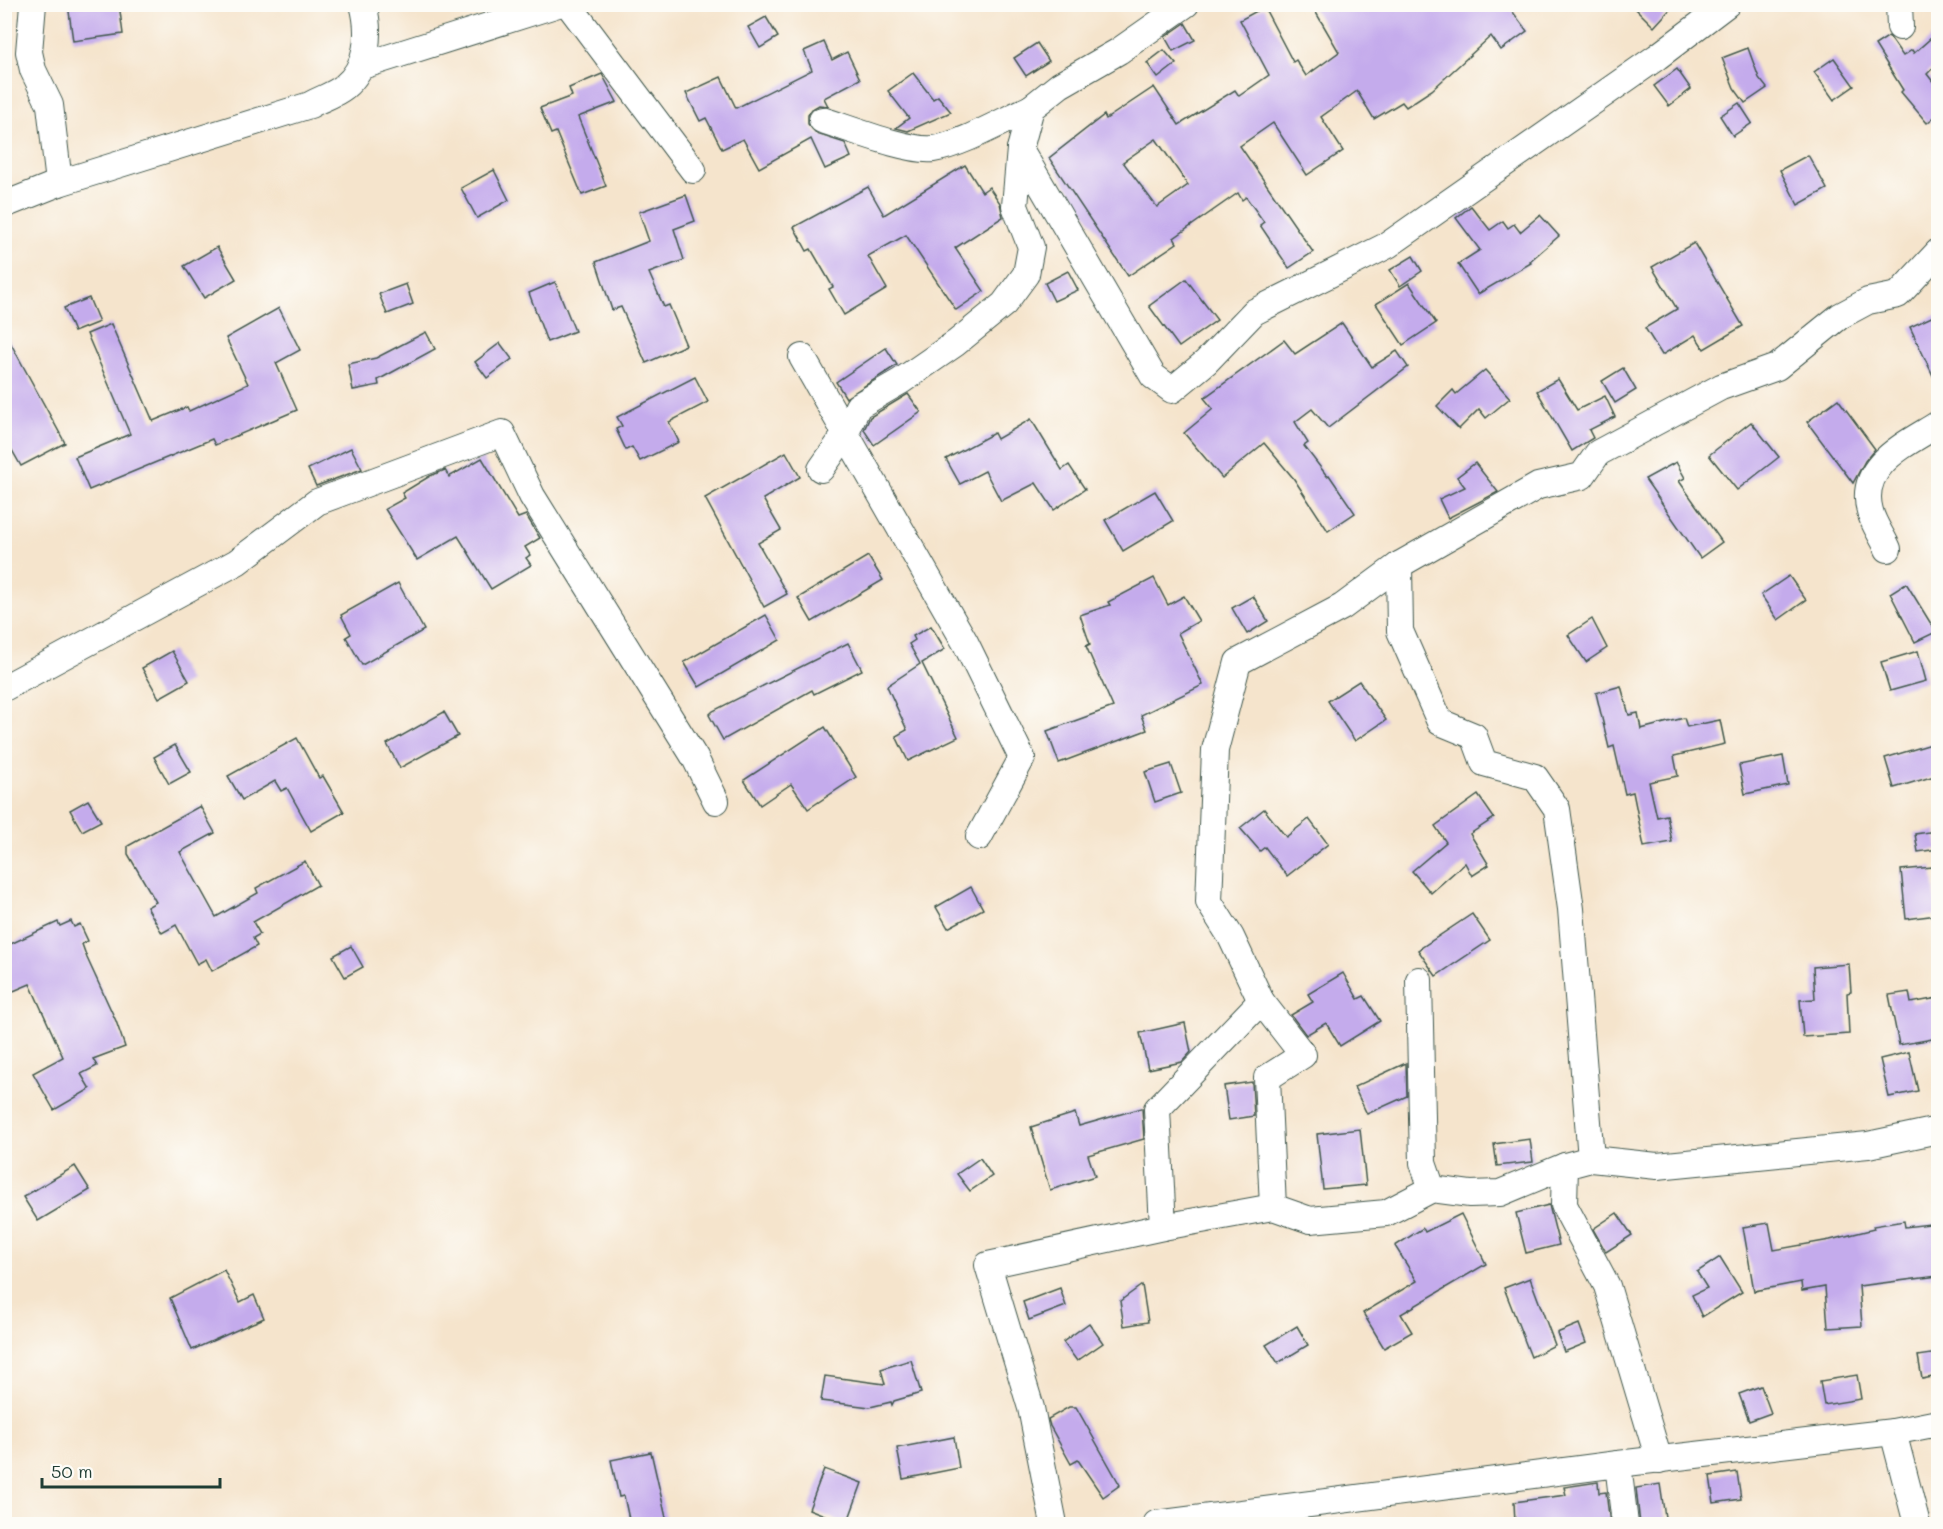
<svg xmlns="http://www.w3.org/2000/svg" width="1943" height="1529" viewBox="0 0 1943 1529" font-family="Mali,sans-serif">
<rect width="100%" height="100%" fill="#fdfcf7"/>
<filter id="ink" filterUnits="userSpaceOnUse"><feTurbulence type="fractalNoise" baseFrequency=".0167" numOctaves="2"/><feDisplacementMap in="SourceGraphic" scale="12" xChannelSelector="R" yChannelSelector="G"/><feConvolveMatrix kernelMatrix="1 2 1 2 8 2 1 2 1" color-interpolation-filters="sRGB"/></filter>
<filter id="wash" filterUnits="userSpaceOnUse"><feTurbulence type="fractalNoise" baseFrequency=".008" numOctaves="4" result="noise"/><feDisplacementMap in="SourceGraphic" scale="24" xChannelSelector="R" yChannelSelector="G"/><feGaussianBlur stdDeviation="1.35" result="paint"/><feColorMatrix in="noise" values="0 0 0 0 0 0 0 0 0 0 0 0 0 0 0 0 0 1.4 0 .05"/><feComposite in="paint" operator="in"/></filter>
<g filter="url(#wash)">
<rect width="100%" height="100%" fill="#f5e4cc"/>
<g id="blocks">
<!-- building -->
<g fill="#c4abec" fill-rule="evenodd">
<polygon points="68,4 119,4 123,34 73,41"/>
<path d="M1311 4H1507L1527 31 1501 50 1491 36 1432 90 1406 107 1402 102 1374 119 1357 91 1321 117 1343 151 1307 175 1273 123 1240 146 1313 252 1289 268 1260 225 1264 222 1246 197 1242 200 1238 193 1174 238 1177 243 1128 276 1049 158 1104 115 1106 119 1154 87 1179 125 1235 90 1239 96 1269 75 1240 20 1264 7 1293 62 1296 60 1306 76 1339 52ZM1156 139 1188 185 1157 207 1123 162Z"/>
<polygon points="1631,4 1675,4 1654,27"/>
<polygon points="766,17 778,37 760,48 748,27"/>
<polygon points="1185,23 1195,40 1173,51 1165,37"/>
<polygon points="1938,32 1938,63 1927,74 1938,88 1938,114 1927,123 1901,92 1903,90 1875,45 1889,36 1903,56 1912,50 1914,53"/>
<polygon points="824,42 832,60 847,52 860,79 824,98 828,106 819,105 812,109 808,115 808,124 817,134 845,143 851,157 825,169 811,139 759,168 743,139 722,149 706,118 700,121 686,93 721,77 736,108 812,70 804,51"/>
<polygon points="1037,43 1049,61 1026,76 1014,58"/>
<polygon points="1748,48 1759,78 1767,88 1745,103 1734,88 1722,58"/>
<polygon points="1164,50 1176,64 1158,78 1147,63"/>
<polygon points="1834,58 1854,86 1834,100 1814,72"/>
<polygon points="1677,69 1691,89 1669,106 1654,86"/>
<polygon points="913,73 933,99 938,96 951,112 908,131 896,128 909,118 888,91"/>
<polygon points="602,74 617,102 578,117 606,186 582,195 556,132 551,134 540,108 572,96 569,88"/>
<polygon points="1739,103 1752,123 1733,136 1720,116"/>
<polygon points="1808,155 1827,189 1798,205 1780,170"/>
<polygon points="965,165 982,192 989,187 1000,203 1003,217 955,248 984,291 956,310 906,235 868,256 887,289 844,315 829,289 833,287 811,249 807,251 794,227 868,187 884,215"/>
<polygon points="494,170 509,200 477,218 461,188"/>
<polygon points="686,195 695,221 674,229 684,260 649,273 664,307 669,305 686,345 646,363 621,307 612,310 596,262 649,241 639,212"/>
<polygon points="1471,206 1490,230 1503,221 1508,228 1514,224 1520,232 1540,215 1559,236 1530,261 1531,263 1478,294 1458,264 1480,250 1456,218"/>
<polygon points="1694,243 1743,326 1704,349 1695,335 1662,355 1645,328 1677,309 1652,267"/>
<polygon points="217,247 236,279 204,298 184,266"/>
<polygon points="1413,256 1422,271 1400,286 1390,270"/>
<polygon points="1068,271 1078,290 1054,301 1045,283"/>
<polygon points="1186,279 1217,320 1179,347 1149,306"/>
<polygon points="555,282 575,331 547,342 529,293"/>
<polygon points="1409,283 1436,323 1403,345 1376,304"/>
<polygon points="406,284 413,304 387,314 379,294"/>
<polygon points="89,298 99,322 74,332 64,308"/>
<polygon points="279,308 300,350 276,363 297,410 215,445 212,439 89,490 75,457 130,434 87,334 111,324 153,421 187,407 189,411 248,384 226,338"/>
<polygon points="1938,314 1938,386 1910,327"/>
<polygon points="1342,323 1372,367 1397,351 1408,367 1328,428 1312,409 1295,422 1308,443 1304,446 1327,476 1329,475 1355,513 1328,531 1294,479 1264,443 1222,478 1184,433 1213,409 1204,398 1284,340 1295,354"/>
<polygon points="4,331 65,443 21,466 4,436"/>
<polygon points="426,332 435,349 378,380 379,385 353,390 348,364 376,358"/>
<polygon points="500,343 512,359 487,378 475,362"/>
<polygon points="886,348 897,365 846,398 836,382"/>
<polygon points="1623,368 1636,390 1615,403 1602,381"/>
<polygon points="1485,370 1510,398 1486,418 1479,409 1459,429 1437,406 1453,390 1456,394"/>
<polygon points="695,377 708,402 669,422 679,442 640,461 632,447 626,450 616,429 622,426 617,417"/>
<polygon points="1558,379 1577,410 1605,396 1615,417 1589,430 1593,438 1572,451 1537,391"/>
<polygon points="908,394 921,412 874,445 864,430 870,417"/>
<polygon points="1838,399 1875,449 1865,461 1853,483 1807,422"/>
<polygon points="1031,419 1062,470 1069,465 1085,489 1054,510 1036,483 1001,501 985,471 960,484 946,459 994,433 997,439"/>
<polygon points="1751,422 1779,457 1737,490 1709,455"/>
<polygon points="351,448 362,469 316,486 308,469"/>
<polygon points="786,452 800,477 763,499 781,530 758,543 787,594 764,607 705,498"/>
<polygon points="482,458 518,518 526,515 540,538 525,547 530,555 526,558 531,565 491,589 458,536 417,560 385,509 405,498 402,493 430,476 445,470 449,477"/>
<polygon points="1676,462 1685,478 1679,481 1722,542 1700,558 1645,479"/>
<polygon points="1475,463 1498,492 1448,518 1439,499 1465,487 1457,477"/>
<polygon points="1155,491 1173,521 1123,551 1105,520"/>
<polygon points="868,556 883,580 812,622 798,598"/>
<polygon points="1789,576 1806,600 1778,620 1761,595"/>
<polygon points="1154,578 1168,605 1184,596 1199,621 1178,633 1203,685 1141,715 1147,730 1059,763 1047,731 1113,707 1086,646 1090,644 1080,615 1110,605 1108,602"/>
<polygon points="398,583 424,630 362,665 346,637 351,634 341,615"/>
<polygon points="1906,583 1936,632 1915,642 1890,593"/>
<polygon points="1253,596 1268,621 1247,634 1232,608"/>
<polygon points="766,615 780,640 699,687 684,662"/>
<polygon points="1592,619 1607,648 1586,662 1568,635"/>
<polygon points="931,626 945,649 922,663 958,737 908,761 896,736 907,730 887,686 920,664 909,644 915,640 913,636"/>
<polygon points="848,643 862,670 814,694 812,690 723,740 709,715 713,711"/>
<polygon points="172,651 189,681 159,698 142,668"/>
<polygon points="1918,651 1926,681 1890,691 1881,662"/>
<polygon points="1359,681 1386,720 1355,741 1328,701"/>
<polygon points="1621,686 1629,715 1638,713 1641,729 1684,718 1687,727 1720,720 1725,744 1674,756 1678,776 1649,782 1657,817 1667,815 1672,842 1644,847 1633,792 1625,794 1614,746 1609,748 1596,693"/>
<polygon points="444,712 458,736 400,768 387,744"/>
<polygon points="825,727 856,777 808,809 791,784 760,805 744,780"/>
<polygon points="297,738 319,778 323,776 344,812 311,831 287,788 281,791 275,781 242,800 228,776"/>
<polygon points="1938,742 1938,775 1894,788 1885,758"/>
<polygon points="175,745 191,772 169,784 154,757"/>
<polygon points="1783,756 1788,785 1745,794 1739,765"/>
<polygon points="1171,764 1181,793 1155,802 1145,772"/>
<polygon points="1478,795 1494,818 1470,834 1489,865 1472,876 1465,863 1431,893 1412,871 1446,842 1435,826"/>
<polygon points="88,800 101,821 82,831 70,810"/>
<polygon points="200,806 215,833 180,852 216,917 258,893 256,888 305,861 318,885 253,922 260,934 253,938 257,946 212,971 206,959 197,964 176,925 162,933 147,907 156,902 128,854 128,846"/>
<polygon points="1264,809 1286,837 1309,819 1328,844 1287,876 1265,847 1260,851 1240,828"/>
<polygon points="1936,831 1938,849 1918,852 1915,834"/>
<polygon points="1932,867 1937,915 1906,919 1901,870"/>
<polygon points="971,887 983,909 948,928 936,907"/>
<polygon points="1472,914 1490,940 1436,976 1418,950"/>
<polygon points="71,921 74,927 80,924 88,941 82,944 87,958 116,1021 125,1047 93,1059 97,1066 81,1074 90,1089 54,1110 33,1073 63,1057 30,984 4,995 4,947 58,922 60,926"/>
<polygon points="351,946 363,967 345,977 333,956"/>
<polygon points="1849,964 1851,992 1847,993 1849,1034 1803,1037 1800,1000 1815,999 1813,967"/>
<polygon points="1343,973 1358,999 1364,996 1380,1021 1340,1046 1326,1023 1306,1035 1291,1015 1313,1002 1308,994"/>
<polygon points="1909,992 1911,1003 1938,998 1938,1038 1899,1045 1889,995"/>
<polygon points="1185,1023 1191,1052 1182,1062 1148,1069 1140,1033"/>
<polygon points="1909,1052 1918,1091 1889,1097 1880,1059"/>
<polygon points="1406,1063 1407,1096 1367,1114 1354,1087"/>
<polygon points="1252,1082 1254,1116 1229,1120 1224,1086"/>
<polygon points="1142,1108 1144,1139 1088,1155 1095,1176 1050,1190 1031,1127 1075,1113 1079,1126"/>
<polygon points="1360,1129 1366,1185 1323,1189 1317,1134"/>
<polygon points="1530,1139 1533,1162 1497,1166 1494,1144"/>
<polygon points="980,1158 992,1176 970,1191 957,1174"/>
<polygon points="75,1166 90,1190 38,1221 23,1197"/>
<polygon points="1549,1205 1559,1245 1526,1253 1516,1213"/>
<polygon points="1617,1213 1632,1235 1606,1252 1593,1229"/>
<polygon points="1461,1214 1486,1264 1401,1314 1412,1332 1384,1348 1363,1313 1417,1281 1395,1246 1423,1228 1425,1232"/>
<polygon points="1904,1221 1905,1227 1938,1223 1938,1276 1859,1286 1862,1326 1828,1328 1825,1287 1802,1291 1801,1282 1754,1291 1743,1227 1769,1223 1774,1250 1830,1240 1874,1229 1873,1226"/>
<polygon points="1720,1257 1742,1292 1702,1317 1692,1295 1707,1288 1697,1272"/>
<polygon points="224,1270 240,1302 254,1295 264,1318 192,1350 170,1298"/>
<polygon points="1530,1278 1555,1345 1531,1357 1504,1288"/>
<polygon points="1142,1285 1148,1322 1124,1326 1120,1301"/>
<polygon points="1060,1288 1066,1306 1029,1320 1023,1302"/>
<polygon points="1089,1323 1103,1343 1077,1361 1063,1342"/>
<polygon points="1579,1324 1586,1343 1564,1352 1557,1333"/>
<polygon points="1297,1326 1308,1345 1278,1363 1266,1345"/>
<polygon points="1938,1353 1938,1376 1922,1379 1918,1356"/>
<polygon points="911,1360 921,1393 894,1401 892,1405 891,1402 870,1407 821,1401 825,1376 885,1384 881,1369"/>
<polygon points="1857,1375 1861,1399 1824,1405 1820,1381"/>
<polygon points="1761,1386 1771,1413 1749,1421 1739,1394"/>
<polygon points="1069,1407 1076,1407 1120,1485 1103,1497 1078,1460 1071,1464 1050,1426 1048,1419"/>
<polygon points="954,1437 959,1468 903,1479 897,1448"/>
<polygon points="651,1452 667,1522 630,1524 624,1496 619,1497 611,1460"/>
<polygon points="824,1469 862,1483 847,1524 809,1509"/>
<polygon points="1737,1472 1741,1499 1714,1503 1710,1476"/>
<polygon points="1598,1482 1599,1493 1606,1492 1610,1524 1515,1524 1514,1502 1566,1495 1564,1487"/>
<polygon points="1660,1484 1666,1524 1640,1524 1636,1488"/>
</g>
</g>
</g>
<g filter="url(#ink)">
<use href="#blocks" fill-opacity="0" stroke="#3f564b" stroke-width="1.5"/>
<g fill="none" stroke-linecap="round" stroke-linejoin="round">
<!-- minor casing -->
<g stroke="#3f564b" stroke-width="28">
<g id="minor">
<polyline points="33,4 29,52 33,70 50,105 59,183"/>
<polyline points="568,4 693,170"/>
<polyline points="1899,4 1900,27"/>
<polyline points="362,66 558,4"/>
<path d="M822 120C848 128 909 152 933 149 961 145 1004 120 1031 108"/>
<polyline points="1020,149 1153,376 1172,390 1206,362 1254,312 1388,245 1657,57 1727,4"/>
<path d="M4 205 59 183 310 105C320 99 334 95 344 87 368 68 371 33 363 4"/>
<polyline points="802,357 965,642 1022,758 979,837"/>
<polyline points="821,469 845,435 858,406 901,381 956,343 1004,304 1026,274 1031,247 1015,206 1020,149 1031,108 1060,85 1119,51 1186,4"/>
<path d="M1888 549C1883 537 1873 524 1870 511 1857 465 1907 444 1938 424"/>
<polyline points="1399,565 1400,631 1440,722 1474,736 1484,763 1535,777 1557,809 1571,909 1591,1159"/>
<polyline points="4,688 237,562 317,502 502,433 532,496 695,758 716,801"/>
<polyline points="1419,980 1423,1163 1432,1189 1470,1194 1500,1193 1565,1166 1591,1159 1657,1166 1868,1145 1938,1130"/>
<polyline points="1261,1001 1231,937 1209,902 1215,750 1238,662 1342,607 1399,565 1538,486 1582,476 1598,453 1721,387 1777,367 1840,316 1868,301 1898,295 1938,252"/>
<polyline points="1565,1166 1564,1205 1607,1286 1659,1460"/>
<polyline points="1163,1227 1273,1207"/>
<polyline points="1893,1432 1917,1524"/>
<polyline points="1618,1464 1625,1524"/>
<polyline points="1054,1524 1031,1408 988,1265 1163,1227 1157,1109 1261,1001 1303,1055 1267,1078 1273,1207 1310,1220 1386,1213 1432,1189"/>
<polyline points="1156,1524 1618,1464 1893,1432 1938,1423"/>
</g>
</g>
<!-- minor -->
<use href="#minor" stroke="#fff" stroke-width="26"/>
</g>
</g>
<!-- margin -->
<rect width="1943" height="1529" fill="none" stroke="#fdfcf7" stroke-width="24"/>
<!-- scale -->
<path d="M42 1478v9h178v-9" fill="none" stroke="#1f3d34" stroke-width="3"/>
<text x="51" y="1478" font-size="18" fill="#1f3d34" stroke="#fdfcf7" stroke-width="4.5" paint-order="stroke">50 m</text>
</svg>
